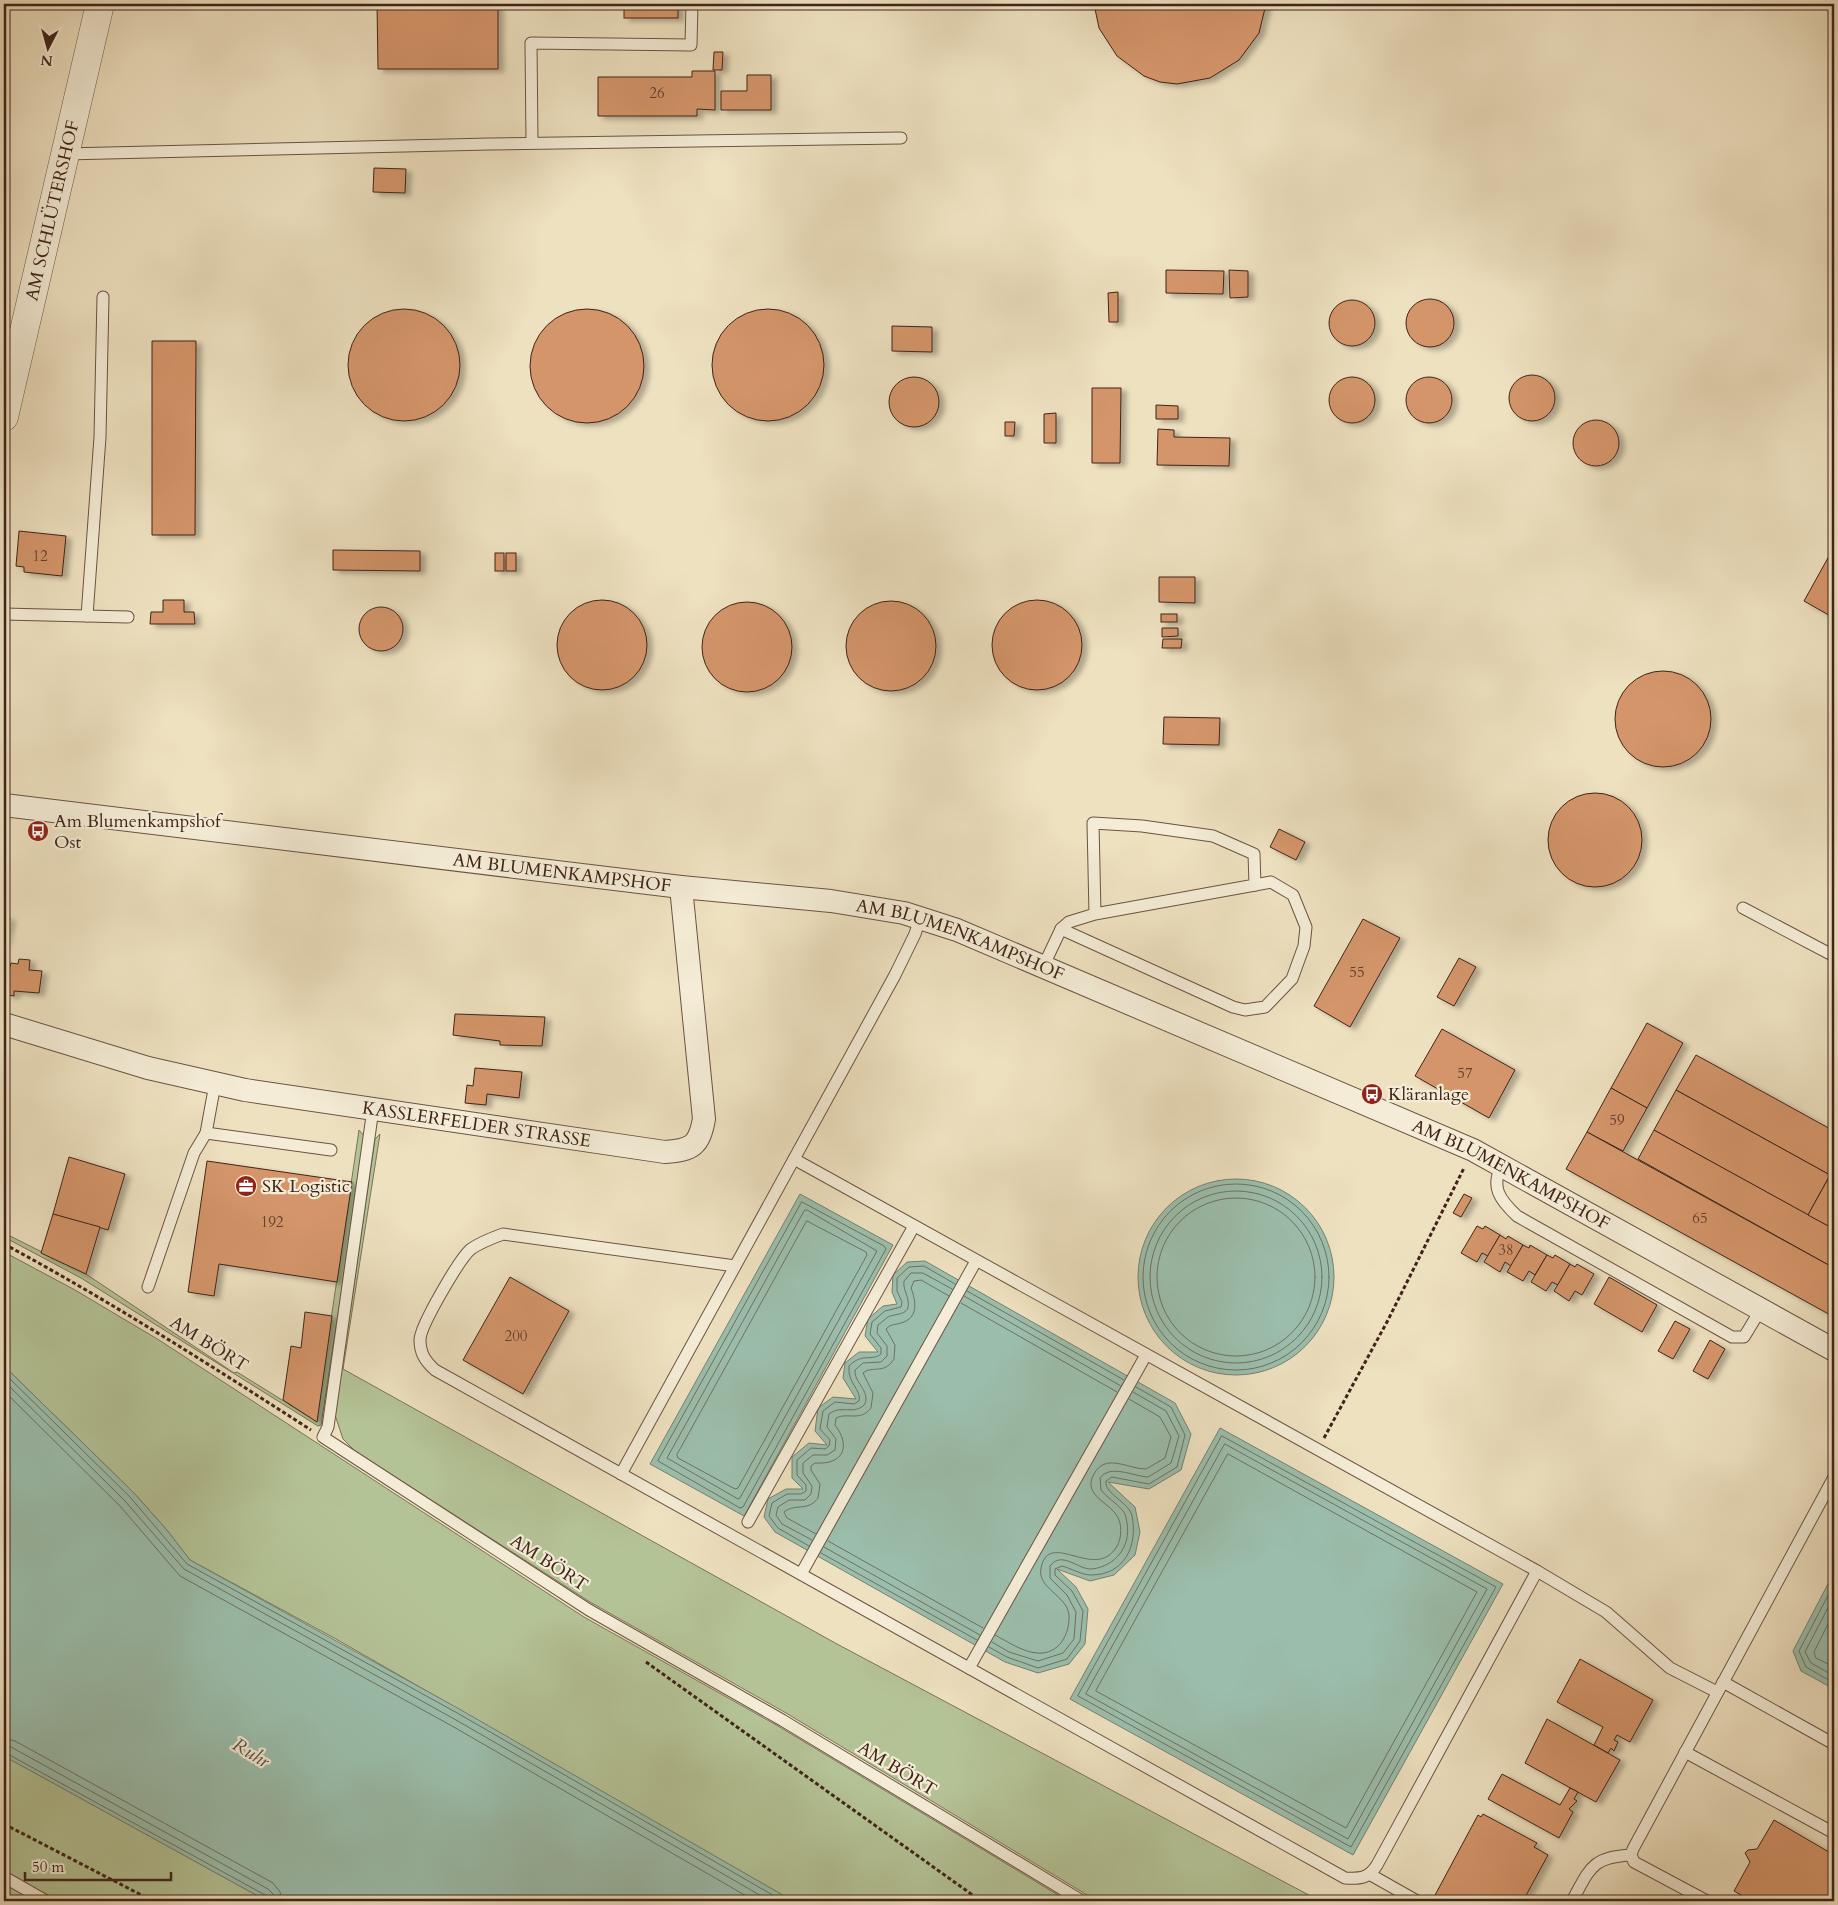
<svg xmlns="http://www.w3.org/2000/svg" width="1838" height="1905" viewBox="0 0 1838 1905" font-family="Cardo,serif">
<defs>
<filter id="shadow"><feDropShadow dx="5.5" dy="3" stdDeviation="2.5" flood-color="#0004"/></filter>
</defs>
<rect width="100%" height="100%" fill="#eee1c0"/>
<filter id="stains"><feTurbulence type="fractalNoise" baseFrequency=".004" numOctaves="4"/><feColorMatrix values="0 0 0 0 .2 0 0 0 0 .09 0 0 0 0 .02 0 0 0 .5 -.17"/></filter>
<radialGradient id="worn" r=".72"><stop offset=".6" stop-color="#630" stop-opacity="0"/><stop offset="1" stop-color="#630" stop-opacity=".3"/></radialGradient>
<!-- green -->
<g fill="#b4c396" stroke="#7a7458">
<polygon points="359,1130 365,1137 321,1425 318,1426 81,1278 4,1237 4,1233 86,1274 234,1373 237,1372 316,1421"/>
<polygon points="380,1134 343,1369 837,1644 1320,1901 1097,1901 786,1713 590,1602 355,1451 343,1439 335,1415 375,1139"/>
<polygon points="4,1252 75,1290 159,1340 584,1617 778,1726 1068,1901 793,1901 336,1639 190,1560 166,1529 134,1493 4,1366"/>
<polygon points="4,1756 267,1901 4,1901"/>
</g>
<!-- water -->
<g fill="#9bbeac" stroke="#778071">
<circle cx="1236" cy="1277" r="98"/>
<polygon points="800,1194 893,1245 744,1516 650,1464"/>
<polygon points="925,1261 1175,1403 1191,1434 1181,1470 1149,1489 1108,1482 1135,1507 1140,1532 1135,1555 1114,1575 1090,1581 1057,1569 1076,1587 1088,1609 1085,1644 1069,1664 1038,1673 1005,1662 775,1532 764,1517 768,1499 786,1489 803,1489 792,1478 792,1457 809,1443 827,1445 815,1431 818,1408 833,1397 856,1399 843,1378 845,1363 859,1352 878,1352 865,1336 868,1319 883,1306 897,1304 892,1292 893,1275 907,1262"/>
<polygon points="4,1366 134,1493 166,1529 190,1560 461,1710 793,1901 267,1901 4,1756"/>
<polygon points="1220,1428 1503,1584 1353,1855 1070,1699"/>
<polygon points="1834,1579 1834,1689 1801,1671 1793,1651 1830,1580"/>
</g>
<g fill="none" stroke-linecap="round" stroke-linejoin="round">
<!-- shore -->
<g stroke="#6e7162" stroke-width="1">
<circle cx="1236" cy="1277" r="93"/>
<circle cx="1236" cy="1277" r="86"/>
<circle cx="1236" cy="1277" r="79"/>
<polygon points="802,1202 884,1246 886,1249 743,1507 740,1508 658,1461"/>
<polygon points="807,1210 877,1251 740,1498 738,1499 667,1458 804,1211"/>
<polygon points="807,1221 866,1252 867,1255 738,1488 735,1489 678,1458 677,1455"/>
<polyline points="967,1291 1124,1380"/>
<polyline points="964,1296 1121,1386"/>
<polyline points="961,1303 1117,1392"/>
<polyline points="4,1373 130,1497 187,1564 459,1714 783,1901"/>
<polyline points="4,1381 125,1501 184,1569 456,1720 770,1901"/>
<polyline points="4,1391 120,1506 180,1576 452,1726 755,1901"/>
<polygon points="1222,1436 1496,1587 1351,1847 1078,1696"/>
<polygon points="1225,1444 1487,1589 1348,1839 1086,1694"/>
<polygon points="1228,1454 1477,1592 1346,1828 1096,1691"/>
<path d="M816 1534 787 1518 784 1512C795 1503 808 1512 818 1498L820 1484 811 1470V1466L815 1463C844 1465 851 1446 835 1425L836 1418C848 1412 860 1422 871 1408L873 1393 863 1373C873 1365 884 1375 894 1359L895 1345 886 1329C891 1324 894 1325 901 1323 919 1318 916 1301 911 1288L914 1281 921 1280 949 1296"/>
<path d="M812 1540 782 1524 776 1515 778 1507 789 1500H805L811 1494 812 1486 803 1473V1463L813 1455H827L835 1450 836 1439 827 1427 829 1414C842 1404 854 1416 865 1404 870 1390 854 1383 855 1370L863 1363 881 1362 887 1356V1346L877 1333 878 1325C881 1323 885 1319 888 1317 896 1313 911 1316 908 1301 907 1293 903 1289 904 1281L911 1273H923L952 1289"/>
<polyline points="828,1541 983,1628"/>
<path d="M809 1546 778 1528 769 1516 772 1503 787 1494H801L806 1491V1485L797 1475V1460L811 1448 825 1449 829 1446 830 1440 820 1429 823 1411 835 1402 854 1404 859 1401C862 1390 847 1383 849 1366 863 1352 871 1362 881 1354V1348L870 1334 872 1322 885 1311 901 1307 902 1302 897 1291V1278L909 1267 924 1266 955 1284"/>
<polyline points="824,1547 980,1635"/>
<polyline points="821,1553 977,1640"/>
<polyline points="1834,1584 1799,1651 1806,1667 1834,1683"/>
<polyline points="1834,1596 1805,1652 1811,1663 1834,1676"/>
<polyline points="1834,1612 1814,1652 1816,1658 1834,1667"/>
<path d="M995 1635C1008 1642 1023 1652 1037 1653 1059 1655 1070 1634 1069 1615 1067 1595 1037 1589 1041 1568 1049 1528 1096 1583 1117 1546 1122 1538 1122 1523 1117 1516 1109 1502 1082 1495 1094 1474 1097 1468 1102 1464 1109 1463 1121 1462 1134 1469 1146 1469L1165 1458 1171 1437 1160 1417 1129 1399"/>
<path d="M992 1642 1009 1652 1038 1661 1063 1653 1074 1639 1076 1612 1067 1595 1050 1578V1566C1062 1550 1078 1570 1092 1569 1116 1566 1131 1546 1127 1523 1126 1519 1126 1514 1123 1511 1117 1503 1107 1498 1101 1490L1100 1478C1110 1464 1133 1476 1148 1477L1171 1463 1179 1436 1166 1411 1133 1392"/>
<path d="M989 1647 1007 1657 1038 1668 1067 1659 1080 1641 1083 1611 1072 1591 1055 1575V1569L1062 1566C1070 1568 1082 1575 1091 1575 1125 1575 1138 1545 1132 1516 1129 1502 1104 1494 1106 1481L1112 1477 1149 1484 1177 1467 1185 1435 1171 1407 1136 1387"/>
<polyline points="4,1738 15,1741 273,1883 280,1892 282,1901"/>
<polyline points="4,1746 11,1747 268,1889 273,1894 274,1901"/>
<polyline points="4,1752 265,1895 268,1901"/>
</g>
</g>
<!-- building -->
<g fill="#d4956b" stroke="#402419" filter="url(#shadow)">
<polygon points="377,4 498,4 498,69 378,69"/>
<rect x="624" y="4" width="54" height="14"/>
<polygon points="1094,4 1266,4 1259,33 1239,60 1210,78 1177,84 1160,82 1144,76 1117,56 1099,28"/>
<polygon points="714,52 723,52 722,70 713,70"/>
<polygon points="692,71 715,71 715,110 697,109 697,116 598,116 598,77 692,77"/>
<polygon points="747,75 771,75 771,110 721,110 721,91 747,91"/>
<polygon points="374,168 406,169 405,193 373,192"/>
<polygon points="1166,270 1224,271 1223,294 1166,293"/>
<polygon points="1229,270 1248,271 1248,297 1230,298"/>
<polygon points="1118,292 1118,322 1109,322 1108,293"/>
<circle cx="1430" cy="323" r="24"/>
<circle cx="1352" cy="323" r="23"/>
<circle cx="404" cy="365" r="56"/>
<circle cx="768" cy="365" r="56"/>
<circle cx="587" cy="366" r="57"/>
<polygon points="892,326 932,327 932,352 892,351"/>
<polygon points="152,341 196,341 195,535 152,535"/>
<circle cx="1532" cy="398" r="23"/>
<circle cx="1352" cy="400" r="23"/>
<circle cx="1429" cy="400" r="23"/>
<circle cx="914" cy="402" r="25"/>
<polygon points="1092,388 1121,388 1120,463 1092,463"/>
<polygon points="1156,405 1178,406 1178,419 1156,419"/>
<polygon points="1056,413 1056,443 1044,443 1044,414"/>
<circle cx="1596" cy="443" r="23"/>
<polygon points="1005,422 1015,422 1014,436 1005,436"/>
<polygon points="1158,429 1174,430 1174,437 1230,438 1229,466 1157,465"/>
<polygon points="19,531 66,536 62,576 24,572 24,567 16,566"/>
<polygon points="1834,547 1834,618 1804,601"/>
<polygon points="333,550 420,551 420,571 333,570"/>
<rect x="495" y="553" width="9" height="18"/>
<rect x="506" y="553" width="10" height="18"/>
<polygon points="1159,577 1195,577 1195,603 1159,602"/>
<circle cx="602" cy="645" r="45"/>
<circle cx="1037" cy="645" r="45"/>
<polygon points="163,600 184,600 184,612 194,612 195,624 150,624 151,612 163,612"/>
<circle cx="891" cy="646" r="45"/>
<circle cx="747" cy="647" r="45"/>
<circle cx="381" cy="629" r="22"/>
<rect x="1161" y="614" width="16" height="8"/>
<polygon points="1162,628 1178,628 1178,636 1162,637"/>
<polygon points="1163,639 1182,639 1181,648 1162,648"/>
<circle cx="1663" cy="719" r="48"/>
<polygon points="1164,717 1220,718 1219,745 1163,744"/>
<circle cx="1595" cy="840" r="47"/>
<polygon points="1279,829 1305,842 1296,860 1270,847"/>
<polygon points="4,917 10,918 4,946"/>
<polygon points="1363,919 1400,938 1350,1027 1314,1006"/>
<polygon points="1459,958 1476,967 1454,1006 1437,997"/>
<polygon points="19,959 30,960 29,970 42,971 39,993 14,991 14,996 7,995 8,990 4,989 7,967 10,967 11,963 18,964"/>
<polygon points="455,1014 545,1017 542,1046 500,1045 500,1041 453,1035"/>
<polygon points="1647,1023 1683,1043 1647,1108 1611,1088"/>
<polygon points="1442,1029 1515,1070 1489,1118 1415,1076"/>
<polygon points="1696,1055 1834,1131 1834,1168 1830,1175 1676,1090"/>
<polygon points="475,1068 522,1072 519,1098 487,1094 486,1105 465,1103 467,1085 473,1086"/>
<polygon points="1611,1088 1647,1108 1623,1151 1587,1132"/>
<polygon points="1676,1090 1830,1175 1808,1215 1654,1130"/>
<polygon points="1654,1130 1834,1229 1834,1268 1638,1159"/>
<polygon points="1587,1132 1834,1268 1834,1317 1566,1169"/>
<polygon points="69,1157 125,1174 108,1230 53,1214"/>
<polygon points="207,1161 352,1182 337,1282 219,1264 214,1296 188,1292"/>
<polygon points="1834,1168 1834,1229 1808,1215"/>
<polygon points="1464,1194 1472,1198 1461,1217 1453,1213"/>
<polygon points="53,1214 100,1227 86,1274 41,1253"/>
<polygon points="1477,1226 1483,1229 1485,1226 1500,1235 1488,1256 1482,1253 1477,1262 1461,1253"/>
<polygon points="1500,1235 1506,1239 1508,1236 1523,1245 1511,1266 1505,1262 1500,1272 1484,1262"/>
<polygon points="1523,1245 1529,1248 1530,1245 1547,1255 1535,1275 1529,1271 1523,1281 1507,1272"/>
<polygon points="1547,1255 1553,1258 1555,1255 1570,1264 1558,1285 1552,1282 1546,1291 1531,1282"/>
<polygon points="1570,1264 1575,1267 1577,1264 1594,1274 1582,1295 1575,1291 1569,1301 1554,1291"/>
<polygon points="510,1277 569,1311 523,1394 463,1360"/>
<polygon points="1609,1277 1657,1305 1642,1332 1594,1304"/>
<polygon points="305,1312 332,1316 317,1422 283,1400 291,1346 301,1348"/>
<polygon points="1675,1321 1690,1329 1673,1359 1658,1351"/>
<polygon points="1710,1340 1725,1349 1708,1379 1693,1371"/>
<polygon points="1580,1659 1653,1700 1630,1742 1617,1735 1614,1740 1618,1742 1614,1751 1611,1748 1608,1753 1594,1745 1603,1727 1557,1702"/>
<polygon points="1547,1719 1620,1760 1596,1802 1525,1763"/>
<polygon points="1502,1774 1560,1805 1570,1788 1578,1792 1574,1799 1577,1801 1569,1809 1573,1812 1559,1838 1488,1799"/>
<polygon points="1483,1814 1537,1843 1534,1847 1548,1855 1523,1901 1442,1901 1434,1897 1478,1815 1481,1817"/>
<polygon points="1774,1820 1834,1855 1834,1901 1752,1901 1734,1891 1750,1862 1745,1853 1748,1850 1757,1849"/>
</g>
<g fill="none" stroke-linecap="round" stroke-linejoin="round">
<!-- service casing -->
<g stroke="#6c5343" stroke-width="13">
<g id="service">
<polyline points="532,143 531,43 691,45 692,4"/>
<polyline points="65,154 490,144 901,138"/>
<polyline points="4,614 128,617"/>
<polyline points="87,616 100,437 103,297"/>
<polyline points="1743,908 1834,956"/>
<polyline points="1061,929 1233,1007 1245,1010 1265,1007 1292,979 1304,946 1306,927 1293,895 1271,882 1255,885"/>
<polyline points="1043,967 1061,929 1069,922 1095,914 1093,823 1142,826 1213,836 1254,854 1255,885 1095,914"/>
<polyline points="373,1109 328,1427 323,1437 589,1610 782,1720 1082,1901"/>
<polyline points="206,1133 331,1150"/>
<polyline points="794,1159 1537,1571 1606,1612 1670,1668 1717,1692"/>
<path d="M1502 1165C1490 1187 1500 1200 1517 1216L1732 1337H1744L1761 1309"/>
<path d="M735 1266 503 1234C492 1238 481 1242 471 1249 460 1258 420 1326 420 1340 420 1353 425 1361 435 1370L1345 1878C1361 1879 1369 1878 1377 1865L1537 1571"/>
<polyline points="148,1287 194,1153 206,1133 215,1084"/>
<polyline points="621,1474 895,975 915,934 920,918"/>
<polyline points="748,1522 914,1226"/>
<polyline points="801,1574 976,1261"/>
<polyline points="969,1668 1146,1355"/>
<polyline points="1723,1682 1834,1744"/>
<polyline points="1685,1752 1834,1833"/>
<polyline points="1371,1875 1417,1901"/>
<polyline points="4,1877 46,1901"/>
<path d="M1572 1901C1590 1869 1591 1857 1631 1855"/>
<polyline points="1707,1901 1634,1862 1631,1855 1633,1849 1834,1477"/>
</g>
</g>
<!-- minor casing -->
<g stroke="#6c5343" stroke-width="24">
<g id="minor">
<path id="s1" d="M4 805 681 887 831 901 904 913 957 930 1473 1150 1834 1350"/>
<path id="s2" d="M4 1024 148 1068 245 1090 665 1152C692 1150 699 1146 704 1119L681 887"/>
</g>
</g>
<!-- tertiary casing -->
<g stroke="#6c5343" stroke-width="29">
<g id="tertiary">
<path id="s3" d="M4 417 100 4"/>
</g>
</g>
<!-- path -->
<g stroke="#402419" stroke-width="3" stroke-dasharray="4 2.5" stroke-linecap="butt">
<path d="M4 1244C110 1301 210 1365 311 1430"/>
<polyline points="1324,1438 1388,1320 1464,1168"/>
<polyline points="646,1662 981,1901"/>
<polyline points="4,1824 153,1901"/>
</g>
<!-- service -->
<use href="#service" stroke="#f4ecd6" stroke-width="11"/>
<!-- minor -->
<use href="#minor" stroke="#f4ecd6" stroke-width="22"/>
<!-- tertiary -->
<use href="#tertiary" stroke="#f4ecd6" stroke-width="28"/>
</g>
<!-- icons -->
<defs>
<g id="bus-disc" transform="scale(1.125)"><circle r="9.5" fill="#8f2418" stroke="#f4ecd6"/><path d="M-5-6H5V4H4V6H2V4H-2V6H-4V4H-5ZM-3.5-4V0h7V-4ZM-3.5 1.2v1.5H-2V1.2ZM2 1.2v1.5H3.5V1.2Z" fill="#fff"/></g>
<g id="office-disc" transform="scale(1.125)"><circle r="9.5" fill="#8f2418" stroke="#f4ecd6"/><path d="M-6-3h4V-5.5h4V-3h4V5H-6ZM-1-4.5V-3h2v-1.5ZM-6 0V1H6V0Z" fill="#fff"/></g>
</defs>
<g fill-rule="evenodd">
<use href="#bus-disc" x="38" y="831"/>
<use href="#bus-disc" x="1372" y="1094"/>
<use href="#office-disc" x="246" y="1186"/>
</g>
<g text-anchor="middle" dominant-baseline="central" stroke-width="4.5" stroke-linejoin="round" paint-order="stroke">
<!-- number labels -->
<g font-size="15" fill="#65402e">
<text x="657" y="93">26</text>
<text x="40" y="556">12</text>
<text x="1357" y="972">55</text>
<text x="1465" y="1073">57</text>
<text x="1617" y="1120">59</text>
<text x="1700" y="1218">65</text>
<text x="272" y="1222">192</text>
<text x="1506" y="1250">38</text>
<text x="516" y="1336">200</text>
</g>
<!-- street labels -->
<g font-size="18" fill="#402419" stroke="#f4ecd6">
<text stroke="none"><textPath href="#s3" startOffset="212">AM SCHLÜTERSHOF</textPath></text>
<text stroke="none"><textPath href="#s1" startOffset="562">AM BLUMENKAMPSHOF</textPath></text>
<text stroke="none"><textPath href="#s1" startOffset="968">AM BLUMENKAMPSHOF</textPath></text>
<text stroke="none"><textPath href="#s2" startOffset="484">KASSLERFELDER STRASSE</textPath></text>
<text stroke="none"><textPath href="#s1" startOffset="1568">AM BLUMENKAMPSHOF</textPath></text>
<text transform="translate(209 1344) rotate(32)">AM BÖRT</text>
<text transform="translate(549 1563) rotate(33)">AM BÖRT</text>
<text transform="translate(897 1769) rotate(31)">AM BÖRT</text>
</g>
<!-- poi labels -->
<g font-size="18" fill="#402419" stroke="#f4ecd6" text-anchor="start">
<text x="54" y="821">Am Blumenkampshof<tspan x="54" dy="21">Ost</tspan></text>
<text x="1388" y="1094">Kläranlage</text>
<text x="262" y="1186">SK Logistic</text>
</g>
<!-- water labels -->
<g font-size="19" font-style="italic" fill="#5b5245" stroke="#f4ecd6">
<text transform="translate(251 1753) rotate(31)">Ruhr</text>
</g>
</g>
<!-- margin -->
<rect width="1838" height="1905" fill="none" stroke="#eee1c0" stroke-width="20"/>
<rect x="5" y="5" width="1828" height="1895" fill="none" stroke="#402419" stroke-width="2.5"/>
<rect x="10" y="10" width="1818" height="1885" fill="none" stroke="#402419"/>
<!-- north arrow -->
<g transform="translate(48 48) rotate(186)" stroke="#f4ecd6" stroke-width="4" paint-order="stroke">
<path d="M0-4L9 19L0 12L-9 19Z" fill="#402419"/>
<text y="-8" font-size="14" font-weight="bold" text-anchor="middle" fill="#402419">N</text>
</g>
<!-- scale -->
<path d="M25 1872v8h146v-8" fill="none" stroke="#402419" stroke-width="2.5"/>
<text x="32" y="1872" font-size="15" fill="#402419" stroke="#f4ecd6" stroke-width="4" paint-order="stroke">50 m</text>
<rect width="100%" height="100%" filter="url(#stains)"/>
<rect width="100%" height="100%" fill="url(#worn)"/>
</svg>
